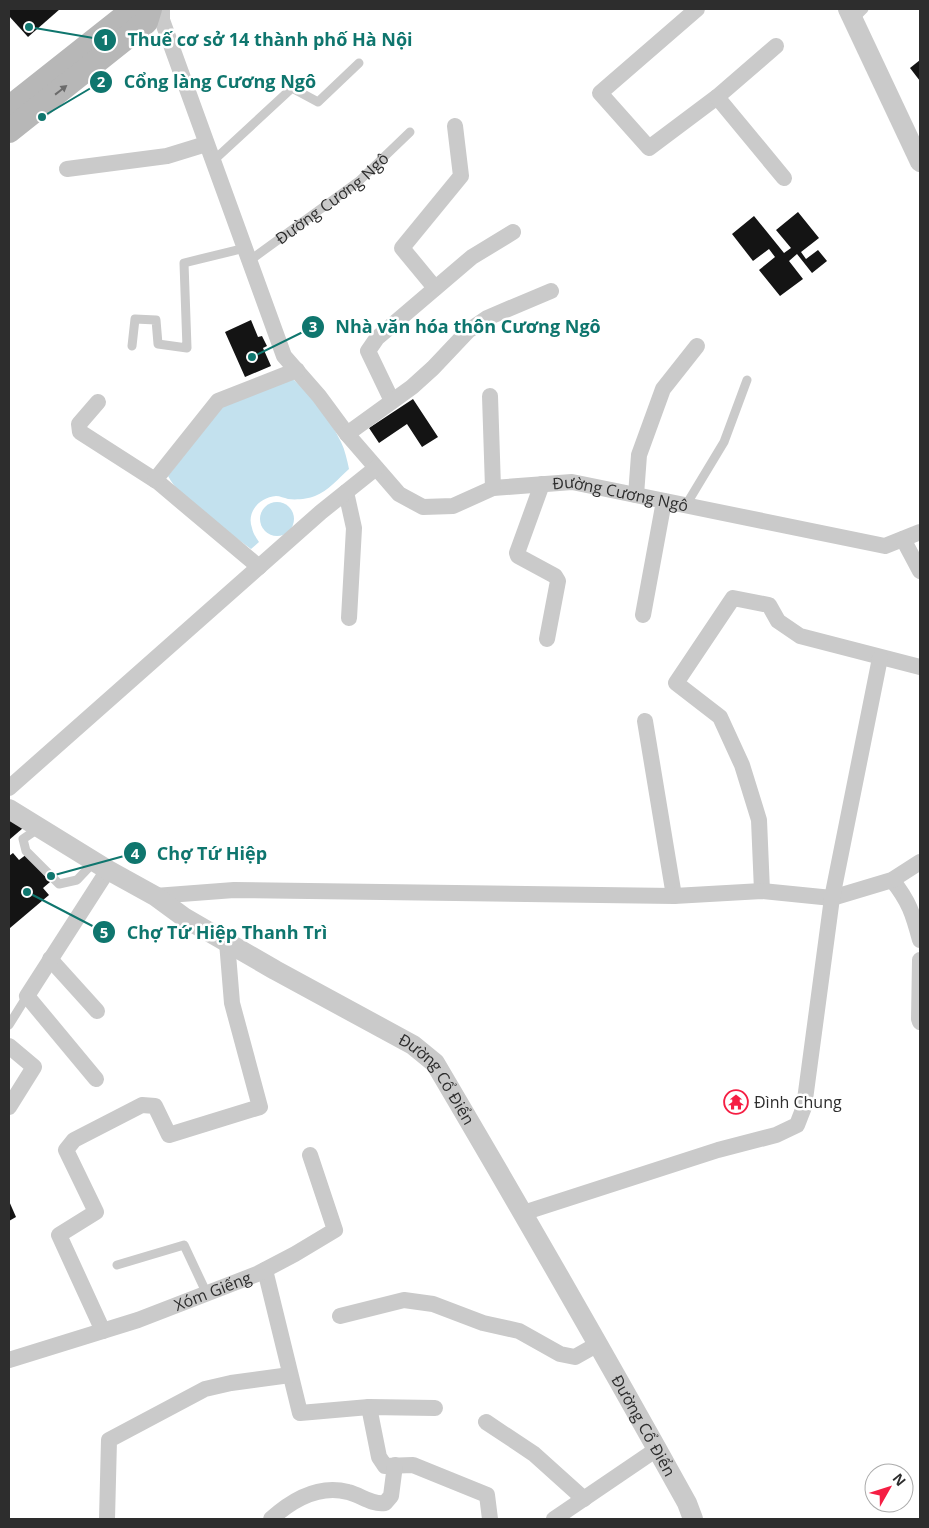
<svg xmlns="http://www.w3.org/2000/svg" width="929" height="1528" viewBox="0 0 929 1528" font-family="'Open Sans',sans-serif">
<rect width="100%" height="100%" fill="#fff"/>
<!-- water -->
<g fill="#c3e1ee">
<path d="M293 379C313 396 330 419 341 442 345 450 347 460 349 469 339 478 328 491 315 496 308 499 296 500 288 499 284 498 280 496 276 496 260 497 246 512 252 528 253 533 256 538 259 542L251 549C224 528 185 506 168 476L227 400Z"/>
<circle cx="277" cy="519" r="17"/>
</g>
<!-- building -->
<g fill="#141414">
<polygon points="9,9 60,9 28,37 9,16"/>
<polygon points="920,60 920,81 910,68"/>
<polygon points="798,212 819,238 801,252 806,259 818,250 827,261 812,273 797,254 789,261 803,279 780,296 759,270 775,257 769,249 753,261 732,234 754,216 784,253 791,248 776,230"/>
<polygon points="251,320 258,337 262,336 267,346 263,348 271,366 245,377 225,332"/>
<polygon points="413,399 438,437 422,447 407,424 379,443 369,428"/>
<polygon points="9,812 23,828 9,840"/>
<polygon points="13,853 19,860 27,854 50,882 43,888 49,895 10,928 9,926 9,856"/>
<polygon points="9,1201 16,1217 9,1221"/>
</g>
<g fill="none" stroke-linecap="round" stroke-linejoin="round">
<!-- service -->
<g stroke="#cacaca" stroke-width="9">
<polyline points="853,20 864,9"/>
<polyline points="213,161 292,88 318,102 359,63"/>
<path id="s1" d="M249 261 359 181 410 132"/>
<polyline points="132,346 135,319 156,320 158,344 187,348 184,263 245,248"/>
<polyline points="686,505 724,442 747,380"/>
<polyline points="39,828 23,839 26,851 59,884 77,880 94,862"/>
<polyline points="9,1025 27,996"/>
<polyline points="117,1265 184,1245 207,1294"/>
</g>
<!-- minor -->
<g stroke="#cacaca" stroke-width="16">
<path id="s2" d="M162 9V20L284 356 319 396 347 434 399 494 423 507 453 506 493 488 572 482 885 546 920 532"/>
<polyline points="697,9 600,93 649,148 717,97 776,46"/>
<polyline points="717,97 784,178"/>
<polyline points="67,169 167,156 206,144"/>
<polyline points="435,288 402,248 461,176 455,126"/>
<polyline points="490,396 493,488"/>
<polyline points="392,401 368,351 377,338 472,257 513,232"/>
<polyline points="98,402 79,424 80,432 158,482 259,567"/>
<polyline points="347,434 412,387 433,368 468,331 487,318 551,291"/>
<polyline points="155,480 218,401 297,370"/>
<polyline points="542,484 517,553 518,556 555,576 558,581 547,639"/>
<polyline points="346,492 354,528 349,618"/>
<polyline points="636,495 639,455 663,389 697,346"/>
<polyline points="903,539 920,571"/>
<polyline points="643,615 664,501"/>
<polyline points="645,721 674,896"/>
<polyline points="9,788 321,512 376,468"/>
<path d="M892 880C909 901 913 914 920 940"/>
<polyline points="762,891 759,820 742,765 720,717 676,683 733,598 769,605 778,621 800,636 920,667"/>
<polyline points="155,896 234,890 674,896 762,891 832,898 892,880 920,862"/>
<polyline points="50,959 97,1011"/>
<polyline points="920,960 919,1019 920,1022"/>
<polyline points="9,1046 34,1067 9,1107"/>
<polyline points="96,1079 27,996 108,870"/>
<polyline points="523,1213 718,1150 776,1135 797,1125 804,1107 832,898 880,658"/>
<polyline points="265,1270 300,1413 369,1407"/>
<polyline points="340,1316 404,1300 433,1304 483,1323 519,1331 560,1354 575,1357 598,1344"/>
<polyline points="103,1331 59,1235 96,1212 66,1150 74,1140 142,1105 155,1106 169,1135 260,1107 232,1003 227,942"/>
<path id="s3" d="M9 1360 138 1320 257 1274 295 1254 335 1230 310 1155"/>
<polyline points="435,1408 369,1407 379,1457 385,1466 413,1465 487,1495 490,1519"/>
<polyline points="486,1422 534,1454 584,1499"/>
<polyline points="107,1519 109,1440 205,1389 231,1383 290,1375"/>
<path d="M271 1519C292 1500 318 1484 348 1492 361 1495 371 1505 385 1503L391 1496 395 1465"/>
<polyline points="554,1519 657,1449"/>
</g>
<!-- tertiary -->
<g stroke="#cacaca" stroke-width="20">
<polyline points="848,9 920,162"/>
<path id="s4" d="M9 809 108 870 155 896 185 918 275 970 413 1045 435 1063C521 1209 605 1355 687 1503L693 1519"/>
</g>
<!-- secondary -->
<g stroke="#b7b7b7" stroke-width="24">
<polyline points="9,108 134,9"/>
<polyline points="9,131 146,22 150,9"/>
</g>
</g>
<!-- one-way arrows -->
<defs><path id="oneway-solid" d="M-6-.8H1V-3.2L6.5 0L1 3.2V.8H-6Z" transform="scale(1.25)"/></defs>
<use fill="#6b6b6b" href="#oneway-solid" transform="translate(61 90) rotate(-38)"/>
<!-- icons -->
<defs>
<g id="temple-ring" transform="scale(1.25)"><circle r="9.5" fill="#fff" stroke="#f51e43" stroke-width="1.5"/><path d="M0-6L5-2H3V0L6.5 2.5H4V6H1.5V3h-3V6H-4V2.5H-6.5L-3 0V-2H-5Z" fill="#f51e43"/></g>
</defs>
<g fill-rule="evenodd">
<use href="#temple-ring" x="736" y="1102"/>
</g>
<g text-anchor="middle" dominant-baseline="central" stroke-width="5" stroke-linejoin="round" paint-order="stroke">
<!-- street labels -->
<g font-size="16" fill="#2d2d2d" stroke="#fff">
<text stroke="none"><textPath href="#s1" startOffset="104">Đường Cương Ngô</textPath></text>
<text stroke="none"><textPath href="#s2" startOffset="778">Đường Cương Ngô</textPath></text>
<text stroke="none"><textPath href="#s4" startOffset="510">Đường Cổ Điển</textPath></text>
<text stroke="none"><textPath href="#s3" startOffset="215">Xóm Giếng</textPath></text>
<text stroke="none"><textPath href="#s4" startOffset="915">Đường Cổ Điển</textPath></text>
</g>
<!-- poi labels -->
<g font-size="16" fill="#2d2d2d" stroke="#fff" text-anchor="start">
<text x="754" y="1102">Đình Chung</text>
</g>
</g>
<!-- callouts -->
<path fill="none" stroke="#0f766e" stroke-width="2" d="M29 27L105 40M42 117L101 82M252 357L313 327M51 876L135 853M27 892L104 932"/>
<g fill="#0f766e" stroke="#fff" stroke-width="2">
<circle cx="29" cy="27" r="5"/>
<circle cx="42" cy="117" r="5"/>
<circle cx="252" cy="357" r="5"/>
<circle cx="51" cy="876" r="5"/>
<circle cx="27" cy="892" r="5"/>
<circle cx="105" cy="40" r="12"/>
<circle cx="101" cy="82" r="12"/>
<circle cx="313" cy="327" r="12"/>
<circle cx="135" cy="853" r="12"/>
<circle cx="104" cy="932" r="12"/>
</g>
<g font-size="15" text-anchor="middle" font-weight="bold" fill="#fff">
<text x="105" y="45">1</text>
<text x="101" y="87">2</text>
<text x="313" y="332">3</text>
<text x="135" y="859">4</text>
<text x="104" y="938">5</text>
</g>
<g font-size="18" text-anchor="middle" font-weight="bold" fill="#0f766e" stroke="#fff" stroke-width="5" stroke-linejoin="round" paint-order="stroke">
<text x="270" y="46">Thuế cơ sở 14 thành phố Hà Nội</text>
<text x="220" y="88">Cổng làng Cương Ngô</text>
<text x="468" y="333">Nhà văn hóa thôn Cương Ngô</text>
<text x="212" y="860">Chợ Tứ Hiệp</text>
<text x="227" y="939">Chợ Tứ Hiệp Thanh Trì</text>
</g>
<!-- border -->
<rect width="929" height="1528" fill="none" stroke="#2d2d2d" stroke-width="20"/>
<!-- north arrow -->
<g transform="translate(889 1488) rotate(51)"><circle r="24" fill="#ffffff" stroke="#ababab"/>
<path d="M0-4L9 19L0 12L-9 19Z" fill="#f51e43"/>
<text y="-8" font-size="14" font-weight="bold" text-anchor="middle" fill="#2d2d2d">N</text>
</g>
</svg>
